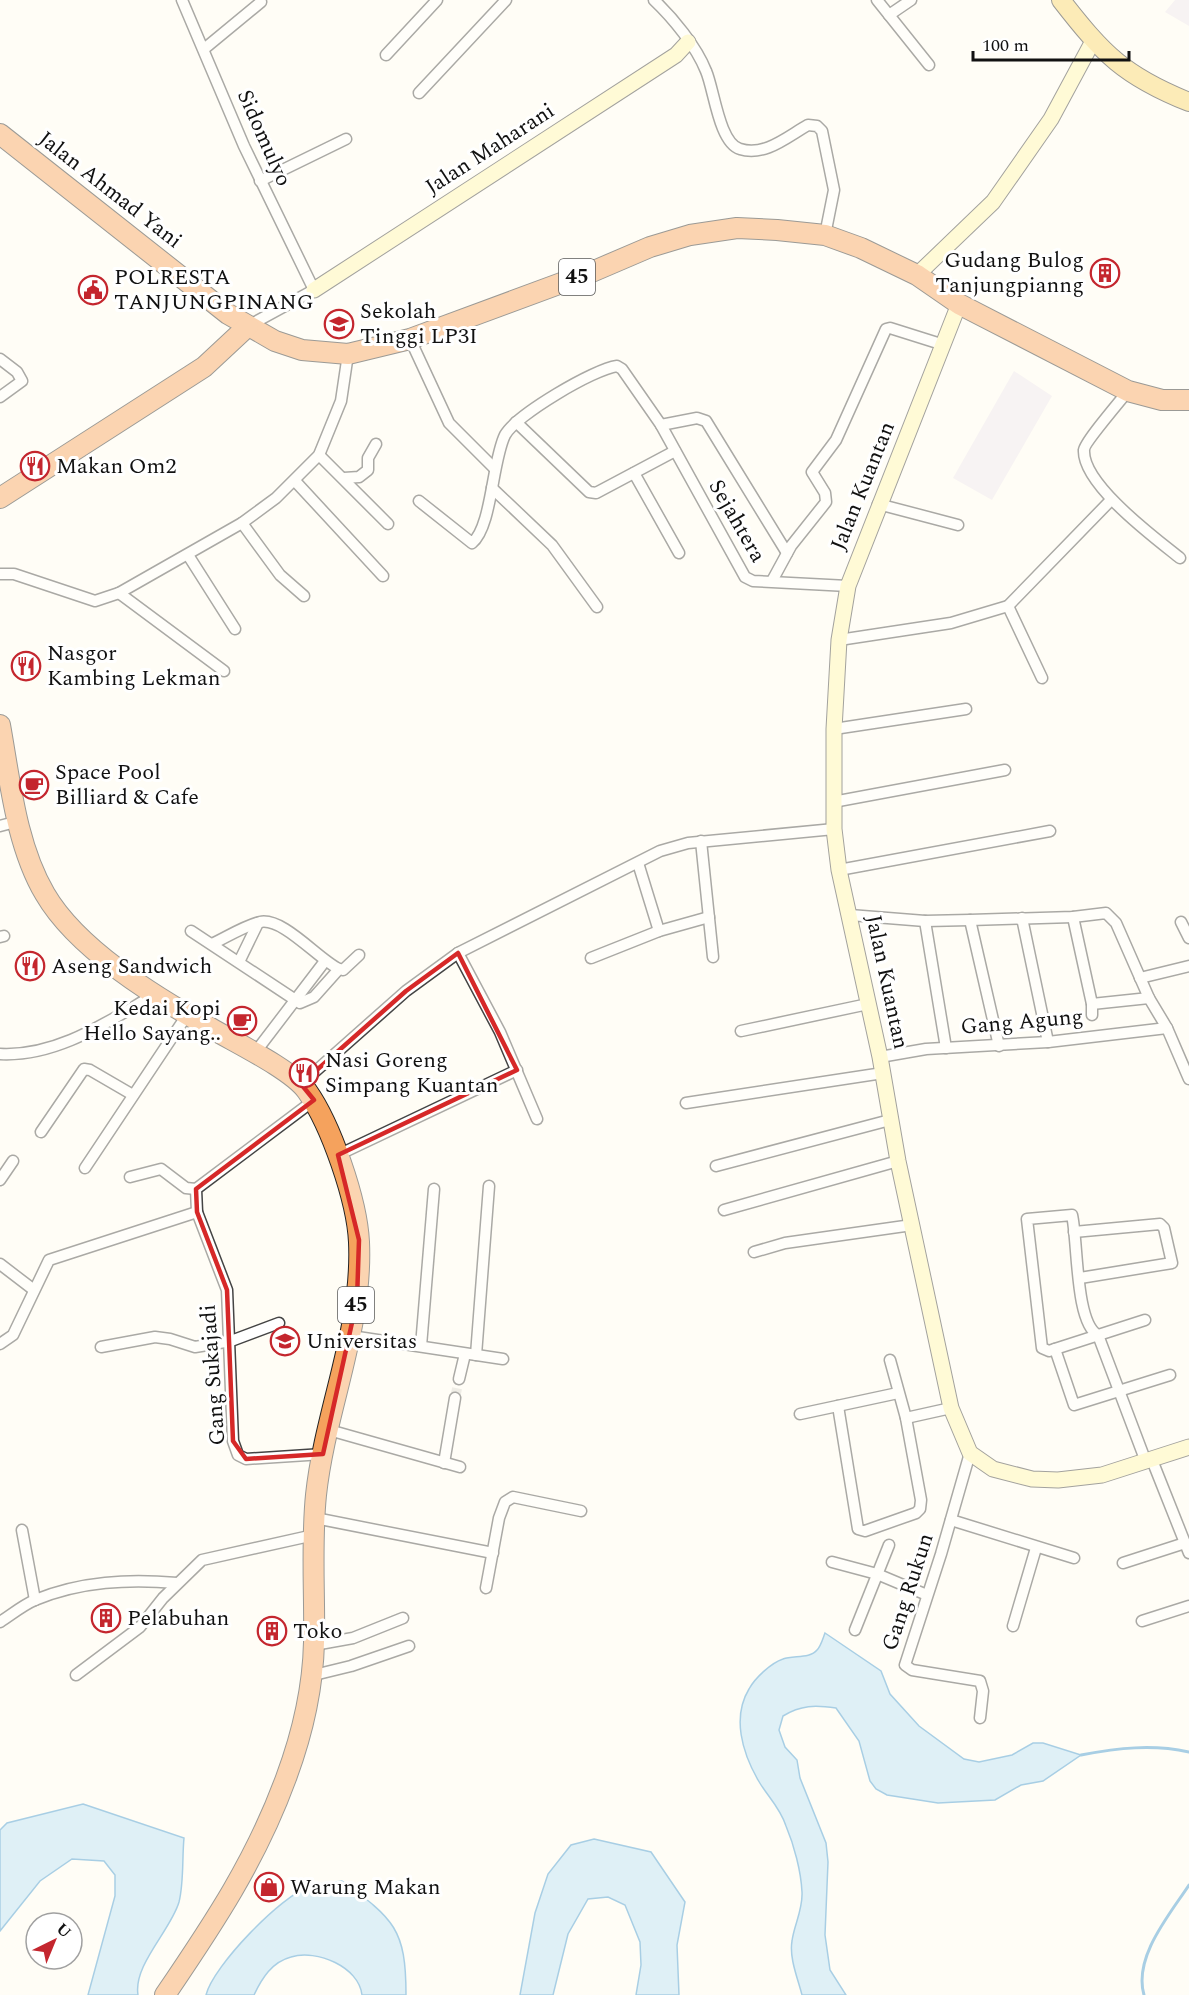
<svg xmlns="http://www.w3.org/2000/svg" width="1189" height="1995" viewBox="0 0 1189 1995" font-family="Spectral,serif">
<rect width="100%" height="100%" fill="#fffdf5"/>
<!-- industrial -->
<g fill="#eee6ef">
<polygon points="1175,0 1189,0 1189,26 1165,12"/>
<polygon points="1014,371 1052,396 992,500 953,478"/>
</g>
<!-- water -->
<g fill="#b9e0f7" stroke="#3f96cf" stroke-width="1.5">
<path d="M825 1633 881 1671 890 1694 919 1726 964 1759 979 1762 1012 1755 1033 1743H1043L1081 1755 1043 1781 1021 1785 995 1800 938 1803 887 1795 876 1789 870 1781 859 1741 836 1708C815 1705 801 1705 783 1716L779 1730 785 1747 797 1760 800 1778 826 1843 828 1862 825 1935 830 1970 846 1995H802C798 1979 789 1958 792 1941 794 1925 803 1910 802 1892 801 1871 794 1845 786 1826 780 1807 767 1796 758 1780 742 1752 732 1717 749 1689 755 1678 771 1663 783 1659 793 1655 810 1659 817 1650 821 1646 823 1638 825 1633Z"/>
<path d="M83 1804 184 1838C182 1858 184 1882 179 1902 171 1930 133 1965 138 1995H88L115 1896V1875L104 1861 72 1859 40 1881 0 1931V1830L7 1823Z"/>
<polygon points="594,1839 651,1852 685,1902 677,1945 679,1995 636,1995 641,1965 640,1942 625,1905 608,1897 588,1899 568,1934 553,1995 520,1995 535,1913 548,1874 571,1845"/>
<path d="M342 1881C394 1919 406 1929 406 1995H362C359 1967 317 1949 291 1957 272 1962 262 1978 254 1995H206C213 1966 281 1896 310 1886 320 1883 332 1883 342 1881Z"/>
</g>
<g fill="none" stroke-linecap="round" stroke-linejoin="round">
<!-- stream -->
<g stroke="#3f96cf" stroke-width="3">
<path d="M1081 1755C1118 1748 1152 1744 1189 1752"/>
<path d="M1144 1995C1133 1957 1170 1914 1189 1885"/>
</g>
<!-- street-tunnel -->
<polyline stroke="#dbdad3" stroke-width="10" stroke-dasharray="10 5" stroke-linecap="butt" points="455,1398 459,1379"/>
<!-- street casing -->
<g stroke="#444" stroke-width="13">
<g id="street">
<polyline points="182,0 244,146 314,290 248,326"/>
<path d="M654 0C673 18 696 46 706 71 714 89 719 143 740 149 765 157 788 136 808 125L817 126 822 131 834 190 825 235"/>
<polyline points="877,0 929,65"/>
<polyline points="889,15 911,0"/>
<polyline points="204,49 261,2"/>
<polyline points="386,55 437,0"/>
<polyline points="419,93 506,0"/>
<polyline points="260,181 346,139"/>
<polyline points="410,339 449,423 494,468"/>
<polyline points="0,359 17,372 22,381 0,397"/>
<path d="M1128 391C1121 400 1084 443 1084 450 1082 484 1155 538 1180 558"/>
<polyline points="516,422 589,492 596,493 675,451"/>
<polyline points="661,425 697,418 706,421 787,553"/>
<polyline points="319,455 388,524"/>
<polyline points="634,473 679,553"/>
<polyline points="344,478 359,477 368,470 368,458 376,444"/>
<polyline points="295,481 383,576"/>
<polyline points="492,488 552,545 597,607"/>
<path d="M419 501 472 543C492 527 492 461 505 435 516 415 594 369 617 366L622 369 661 425 745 577 753 581 848 586"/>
<polyline points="878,504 958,525"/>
<polyline points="242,523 280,575 304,596"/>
<polyline points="188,555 235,629"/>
<polyline points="0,574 14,574 95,601 119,593 242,523 276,498 319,455 341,401 348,354"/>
<polyline points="772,581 791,546 826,502 825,493 812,472 836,440 886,329 890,328 944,345"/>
<polyline points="119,593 224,671"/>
<polyline points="1008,606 1042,678"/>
<polyline points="839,640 951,623 1008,606 1111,500"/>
<polyline points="834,729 966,709"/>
<polyline points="833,802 1005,770"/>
<polyline points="0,826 19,821"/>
<polyline points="701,841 713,957"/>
<polyline points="638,863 659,931"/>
<polyline points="839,870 1050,831"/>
<polyline points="850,915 925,921 970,920 1073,917 1106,913 1116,923 1149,998 1167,1028 1189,1079"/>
<polyline points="1073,917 1092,1004 1092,1015"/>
<polyline points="1022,918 1048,1042"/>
<polyline points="970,920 999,1046"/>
<polyline points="925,921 946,1048"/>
<polyline points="1181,922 1189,938"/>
<polyline points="191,931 300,1003 314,997 339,969"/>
<polyline points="0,937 4,936"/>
<path d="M212 944C227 937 244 926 260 922 283 917 318 959 339 969L343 970 359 955"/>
<polyline points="458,953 500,1032 537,1119"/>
<polyline points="591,958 659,931 709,917"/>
<polyline points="239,962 258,923"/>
<polyline points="1140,978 1189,966"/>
<polyline points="1092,1004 1149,998"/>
<polyline points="741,1031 868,1004"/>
<path d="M0 1054C57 1057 107 1022 154 995"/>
<polyline points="254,1054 325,961"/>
<polyline points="880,1057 926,1049 1048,1042 1167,1028"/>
<polyline points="301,1084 406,991 458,953 660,851 688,843 834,829"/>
<polyline points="313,1101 196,1189 197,1212 227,1290 233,1441 238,1455 246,1459 323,1454"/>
<polyline points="686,1103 883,1073"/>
<polyline points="41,1132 84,1069 90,1070 133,1095"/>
<polyline points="338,1155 517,1070"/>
<polyline points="716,1166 890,1120"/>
<polyline points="85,1168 187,1015"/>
<polyline points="130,1177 161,1169 186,1188 196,1189"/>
<polyline points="0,1180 13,1161"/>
<polyline points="724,1210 898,1161"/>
<polyline points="1074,1232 1160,1224 1164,1228 1172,1263 1080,1278"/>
<polyline points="754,1252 785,1243 912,1225"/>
<polyline points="0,1264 34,1290"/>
<path d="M1098 1335C1075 1323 1078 1241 1072 1215L1027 1219 1042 1348 1049 1351 1055 1349 1145 1320"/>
<polyline points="1098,1335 1146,1462"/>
<polyline points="351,1336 503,1359"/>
<polyline points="0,1344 13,1335 49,1260 197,1212"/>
<polyline points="421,1346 434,1189"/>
<polyline points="101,1347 155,1337 170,1339 195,1347 231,1341 279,1323"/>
<polyline points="1055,1349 1074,1405 1170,1375"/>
<polyline points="476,1355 489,1186"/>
<polyline points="459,1379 465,1354"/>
<polyline points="838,1406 858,1529 865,1531 916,1513 920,1509 921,1500 906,1418 890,1360"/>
<polyline points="800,1414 898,1393"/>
<polyline points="906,1418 951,1408"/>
<polyline points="329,1430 460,1467"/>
<polyline points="970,1453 941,1554 905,1665 912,1670 980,1681 983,1691 980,1718"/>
<polyline points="1152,1460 1189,1553"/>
<polyline points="444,1463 455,1398"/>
<polyline points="315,1518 493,1553"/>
<polyline points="951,1520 1074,1558"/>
<polyline points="22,1530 35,1600"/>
<polyline points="832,1562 877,1574 927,1595"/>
<polyline points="1123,1563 1185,1543"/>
<polyline points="486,1588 499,1518 505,1502 513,1497 581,1511"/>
<polyline points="1142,1621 1189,1606"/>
<path d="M0 1622C11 1615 23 1605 35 1600 81 1581 129 1579 177 1583"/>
<polyline points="1013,1626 1036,1548"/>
<polyline points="855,1630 889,1545"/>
<polyline points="314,1645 353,1638 403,1618"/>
<polyline points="76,1675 140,1627 163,1598 202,1560 314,1535"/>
<polyline points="310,1676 351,1666 409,1646"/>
</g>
</g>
<!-- secondary casing -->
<g stroke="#333" stroke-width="17">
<g id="secondary">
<polyline points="917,275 993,202 1051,119 1093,41"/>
<polyline points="314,290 676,55 688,42"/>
<polyline points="959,304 848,586 839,640 834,729 834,829 839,870 880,1057 898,1161 951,1408 970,1453 993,1469 1032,1479 1058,1480 1102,1475 1189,1447"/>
</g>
</g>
<!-- primary casing -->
<g stroke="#222" stroke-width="20">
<path id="primary" d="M1061 0C1103 54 1124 76 1189 102"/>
</g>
<!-- highway casing -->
<g stroke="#222" stroke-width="22">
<g id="highway">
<polyline points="0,134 228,314 275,341 302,350 348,354 410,339 594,271 650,247 690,235 737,228 777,230 825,235 861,248 917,275 959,304 1128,391 1162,400 1189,400"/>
<polyline points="0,498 204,367 248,326"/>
<path d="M0 725C10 780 16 845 45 894 77 949 154 996 209 1027 234 1042 291 1069 307 1091 331 1125 357 1200 359 1242 363 1329 325 1410 316 1495 311 1544 315 1593 314 1642 313 1687 302 1735 286 1778 256 1860 214 1923 165 1995"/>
</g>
</g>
<!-- street -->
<use href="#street" stroke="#fff" stroke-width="10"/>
<!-- secondary -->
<use href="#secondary" stroke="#fff6b0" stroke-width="15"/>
<!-- primary -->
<use href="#primary" stroke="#f9d66b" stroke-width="18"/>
<!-- highway -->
<use href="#highway" stroke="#f5a25d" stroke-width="20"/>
</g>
<!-- marked area -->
<path d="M0 0H1189V1995H0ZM458 953 517 1070 338 1155 359 1240 357 1300 323 1454 246 1459 233 1441 227 1290 197 1212 196 1189 314 1100 301 1084 406 991Z" fill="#fffdf5" fill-opacity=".55" fill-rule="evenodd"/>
<path fill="none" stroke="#d62828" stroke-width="4.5" stroke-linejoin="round" d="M458 953 517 1070 338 1155 359 1240 357 1300 323 1454 246 1459 233 1441 227 1290 197 1212 196 1189 314 1100 301 1084 406 991Z"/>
<!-- icons -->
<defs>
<g id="building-ring" transform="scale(1.5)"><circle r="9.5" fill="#fff" stroke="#c4262e" stroke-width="1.5"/><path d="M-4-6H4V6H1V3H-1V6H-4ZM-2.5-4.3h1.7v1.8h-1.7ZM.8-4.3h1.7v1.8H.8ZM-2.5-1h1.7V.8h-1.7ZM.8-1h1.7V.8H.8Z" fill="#c4262e"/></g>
<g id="civic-ring" transform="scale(1.5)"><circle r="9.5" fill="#fff" stroke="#c4262e" stroke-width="1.5"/><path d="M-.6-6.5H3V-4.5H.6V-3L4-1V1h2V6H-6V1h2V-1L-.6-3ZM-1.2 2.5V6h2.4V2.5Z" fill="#c4262e"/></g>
<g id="university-ring" transform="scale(1.5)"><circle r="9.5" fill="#fff" stroke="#c4262e" stroke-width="1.5"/><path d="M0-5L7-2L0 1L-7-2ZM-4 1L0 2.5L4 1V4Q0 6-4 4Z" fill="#c4262e"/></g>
<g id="restaurant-ring" transform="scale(1.5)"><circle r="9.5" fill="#fff" stroke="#c4262e" stroke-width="1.5"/><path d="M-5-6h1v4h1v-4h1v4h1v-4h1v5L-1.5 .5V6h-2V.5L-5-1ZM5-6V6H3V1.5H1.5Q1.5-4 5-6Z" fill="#c4262e"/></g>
<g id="cafe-ring" transform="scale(1.5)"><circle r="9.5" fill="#fff" stroke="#c4262e" stroke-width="1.5"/><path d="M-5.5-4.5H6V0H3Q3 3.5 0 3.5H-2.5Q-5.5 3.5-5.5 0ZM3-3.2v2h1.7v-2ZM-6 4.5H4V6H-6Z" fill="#c4262e"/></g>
<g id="shop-ring" transform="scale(1.5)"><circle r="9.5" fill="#fff" stroke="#c4262e" stroke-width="1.5"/><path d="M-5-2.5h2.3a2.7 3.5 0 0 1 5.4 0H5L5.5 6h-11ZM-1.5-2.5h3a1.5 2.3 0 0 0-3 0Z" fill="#c4262e"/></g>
</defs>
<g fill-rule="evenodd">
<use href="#building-ring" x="1105" y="273"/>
<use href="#civic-ring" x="93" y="290"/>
<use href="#university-ring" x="339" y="324"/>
<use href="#restaurant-ring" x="35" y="466"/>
<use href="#restaurant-ring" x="26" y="666"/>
<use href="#cafe-ring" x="34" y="785"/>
<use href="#restaurant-ring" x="30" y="966"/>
<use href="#cafe-ring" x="242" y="1021"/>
<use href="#restaurant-ring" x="304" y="1073"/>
<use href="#university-ring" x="285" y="1341"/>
<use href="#building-ring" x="106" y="1618"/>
<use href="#building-ring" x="272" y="1631"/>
<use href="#shop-ring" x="269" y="1887"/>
</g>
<g text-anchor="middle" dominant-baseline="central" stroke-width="6" stroke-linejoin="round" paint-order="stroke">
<!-- shield labels -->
<g fill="#fff" stroke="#585858" stroke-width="1.5">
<rect x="559" y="259" width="36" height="36" rx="4.5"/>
<rect x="338" y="1287" width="36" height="36" rx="4.5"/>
</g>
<g font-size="21" font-weight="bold" fill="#111">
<text x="577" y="277">45</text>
<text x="356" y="1305">45</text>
</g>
<!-- street labels -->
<g font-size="22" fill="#111" stroke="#fff">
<text transform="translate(264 138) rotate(66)">Sidomulyo</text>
<text transform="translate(490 149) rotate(-33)">Jalan Maharani</text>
<text transform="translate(110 190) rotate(38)">Jalan Ahmad Yani</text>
<text transform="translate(863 486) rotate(-68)">Jalan Kuantan</text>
<text transform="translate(737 521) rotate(60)">Sejahtera</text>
<text transform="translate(887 982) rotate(78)">Jalan Kuantan</text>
<text transform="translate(1022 1022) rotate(-5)">Gang Agung</text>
<text transform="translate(213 1375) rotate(-94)">Gang Sukajadi</text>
<text transform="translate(908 1592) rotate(-72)">Gang Rukun</text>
</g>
<!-- poi labels -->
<g font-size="22" fill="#111" stroke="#fff" text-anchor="start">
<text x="1084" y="260" text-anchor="end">Gudang Bulog<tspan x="1084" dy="25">Tanjungpianng</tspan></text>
<text x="114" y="277">POLRESTA<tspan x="114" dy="25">TANJUNGPINANG</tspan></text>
<text x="360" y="311">Sekolah<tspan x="360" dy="25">Tinggi LP3I</tspan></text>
<text x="56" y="466">Makan Om2</text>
<text x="47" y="653">Nasgor<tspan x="47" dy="25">Kambing Lekman</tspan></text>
<text x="55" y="772">Space Pool<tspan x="55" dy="25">Billiard &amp; Cafe</tspan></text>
<text x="51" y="966">Aseng Sandwich</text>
<text x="221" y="1008" text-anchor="end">Kedai Kopi<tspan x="221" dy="25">Hello Sayang..</tspan></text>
<text x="325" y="1060">Nasi Goreng<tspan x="325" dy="25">Simpang Kuantan</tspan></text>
<text x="306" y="1341">Universitas</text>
<text x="127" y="1618">Pelabuhan</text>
<text x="293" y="1631">Toko</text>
<text x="290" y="1887">Warung Makan</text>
</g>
</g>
<!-- north arrow -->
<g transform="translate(54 1941) rotate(43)"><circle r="28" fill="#ffffff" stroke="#a0a0a0" stroke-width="1.5"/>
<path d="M0-4.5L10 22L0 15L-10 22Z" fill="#c4262e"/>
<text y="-9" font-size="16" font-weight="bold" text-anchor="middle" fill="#111111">U</text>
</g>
<!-- scale -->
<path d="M973 51v9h156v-9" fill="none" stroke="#111111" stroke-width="3"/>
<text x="982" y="51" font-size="18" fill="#111111" stroke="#ffffff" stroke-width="4.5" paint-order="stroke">100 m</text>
</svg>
